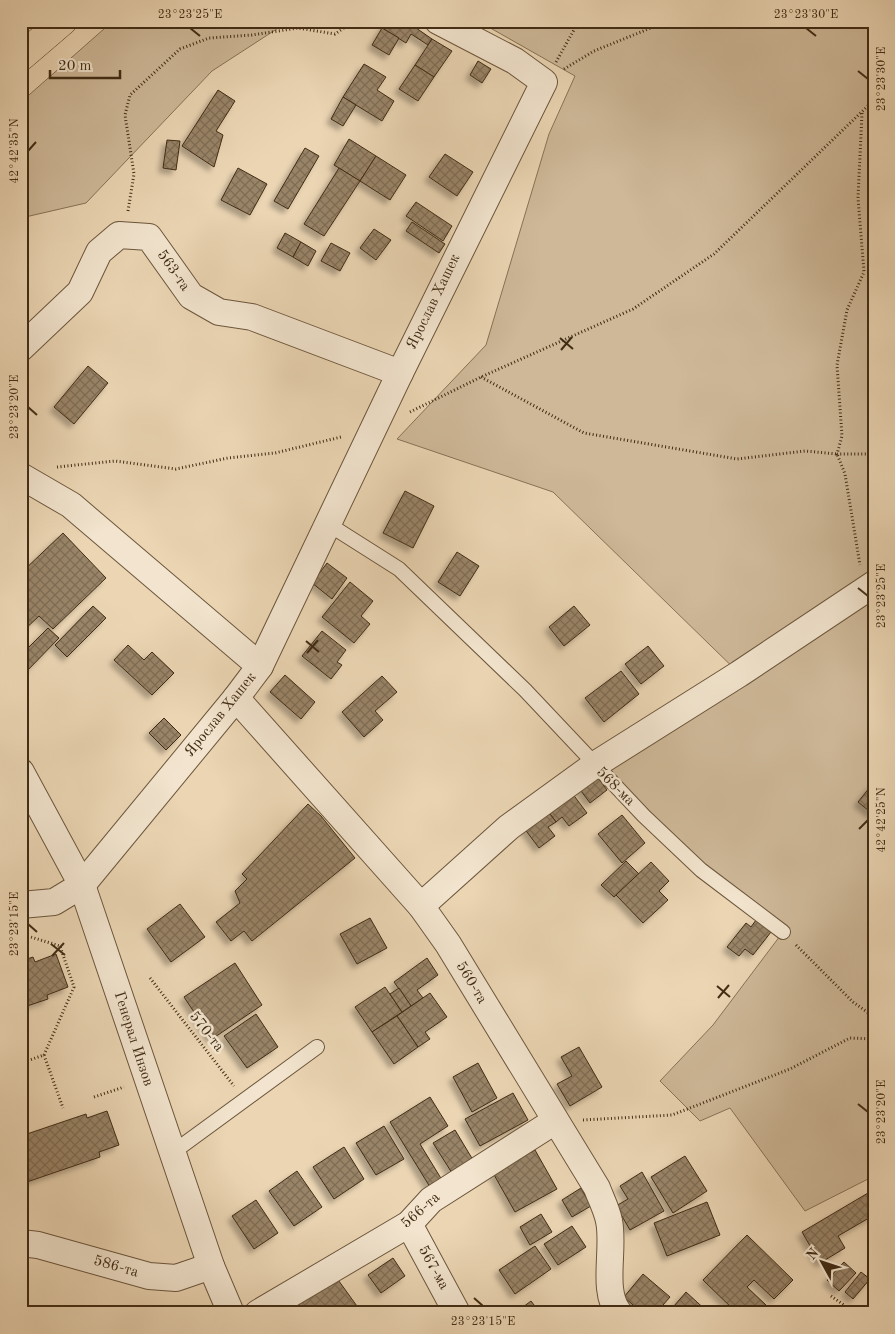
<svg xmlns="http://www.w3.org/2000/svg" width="895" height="1334" viewBox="0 0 895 1334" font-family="'Old Standard TT',serif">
<defs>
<pattern id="building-cross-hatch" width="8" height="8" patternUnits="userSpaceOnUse" patternTransform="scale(1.25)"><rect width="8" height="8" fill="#998467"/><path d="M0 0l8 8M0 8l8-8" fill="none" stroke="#7e6c54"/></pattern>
<filter id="shadow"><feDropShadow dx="-4.5" dy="4.5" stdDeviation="2.5" flood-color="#0004"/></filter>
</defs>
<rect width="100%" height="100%" fill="#ebd5b3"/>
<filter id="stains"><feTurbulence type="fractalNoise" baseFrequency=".004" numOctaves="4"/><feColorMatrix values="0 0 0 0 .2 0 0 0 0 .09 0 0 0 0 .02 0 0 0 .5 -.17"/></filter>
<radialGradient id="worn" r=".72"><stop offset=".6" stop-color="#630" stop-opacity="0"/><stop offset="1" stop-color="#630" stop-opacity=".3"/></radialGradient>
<!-- grass -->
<g fill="#ceb898" stroke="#887256">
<polygon points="113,21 289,21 212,71 86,203 21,218 21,102"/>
<polygon points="478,21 874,21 874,948 871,949 874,952 874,1185 868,1179 805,1211 730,1108 700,1121 660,1081 713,1025 783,932 701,870 596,764 749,683 553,492 397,439 486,345 549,134 575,76"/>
</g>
<!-- building -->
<g fill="url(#building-cross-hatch)" stroke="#412c14" filter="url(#shadow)">
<polygon points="387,21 406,21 432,39 428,45 411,34 406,43 382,28"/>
<polygon points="382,28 399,38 389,55 372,45"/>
<polygon points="432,39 452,51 434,77 415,65"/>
<polygon points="478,61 491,69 482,83 470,75"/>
<polygon points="364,64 386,77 377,90 394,101 382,121 343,97"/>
<polygon points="415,65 434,77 418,101 399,89"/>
<polygon points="218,90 235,101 216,131 223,135 214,167 182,146"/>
<polygon points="343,97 356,105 343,126 331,119"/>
<polygon points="349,139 376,156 360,181 334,165"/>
<polygon points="167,140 180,141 176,170 163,168"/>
<polygon points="305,148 319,156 288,209 274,201"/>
<polygon points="445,154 473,172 457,196 429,177"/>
<polygon points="376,156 406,175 390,200 360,181"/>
<polygon points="238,168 267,184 250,215 221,200"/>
<polygon points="339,168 360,181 324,236 304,224"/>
<polygon points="416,202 452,226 443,241 406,216"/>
<polygon points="412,222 445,244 439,253 406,231"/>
<polygon points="374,229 391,240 376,260 360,248"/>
<polygon points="285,233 301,242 293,257 277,248"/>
<polygon points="301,242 316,251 308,266 293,257"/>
<polygon points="331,243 350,253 340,271 321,261"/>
<polygon points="88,366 108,383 74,424 54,407"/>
<polygon points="405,491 434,506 413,548 383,533"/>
<polygon points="63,533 106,578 53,629 39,616 21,633 21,573"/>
<polygon points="457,552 479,566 460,596 438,582"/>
<polygon points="327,563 347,578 332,599 312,583"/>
<polygon points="350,582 373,601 361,616 370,624 354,643 322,617"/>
<polygon points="93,606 106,618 67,657 55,645"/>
<polygon points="574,606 590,625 564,646 549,627"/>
<polygon points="48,628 59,638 25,673 21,669 21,655"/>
<polygon points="322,631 346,650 337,662 342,665 331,679 302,656"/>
<polygon points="128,645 144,660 152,652 174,673 152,695 114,660"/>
<polygon points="648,646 664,666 641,684 625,664"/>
<polygon points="621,671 639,694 604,722 585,698"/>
<polygon points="285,675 315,702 301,719 270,692"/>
<polygon points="382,676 397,692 375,711 383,720 364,737 342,712"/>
<polygon points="164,718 181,735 166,750 149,733"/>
<polygon points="596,775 607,790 590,803 578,787"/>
<polygon points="874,782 874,815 858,802"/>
<polygon points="569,789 587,813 569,826 562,817 556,822 544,806"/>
<polygon points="308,804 321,816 355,858 252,941 244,931 231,941 216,922 240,903 235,891 247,879 242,874"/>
<polygon points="544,806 556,822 548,827 555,836 539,848 521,824"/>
<polygon points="622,815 645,843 622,863 598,834"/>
<polygon points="626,861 639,874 614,897 601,885"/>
<polygon points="651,862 669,881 659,891 668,900 643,923 616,895"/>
<polygon points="180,904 205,937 171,962 147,929"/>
<polygon points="370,918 387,948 357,964 340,934"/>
<polygon points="756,920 771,932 753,955 745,949 739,956 727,947 746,923 751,927"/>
<polygon points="56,954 68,987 47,995 48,999 21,1008 21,961 33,957 35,962"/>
<polygon points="427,958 438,975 417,990 423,998 411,1006 394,982"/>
<polygon points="235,963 262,1005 212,1039 184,997"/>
<polygon points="385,987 402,1012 372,1032 355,1007"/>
<polygon points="399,988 411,1006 402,1012 390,994"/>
<polygon points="430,993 447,1017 425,1032 430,1039 418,1047 397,1016"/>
<polygon points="256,1014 278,1047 247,1068 224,1036"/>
<polygon points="397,1016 418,1047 394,1064 372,1032"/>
<polygon points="579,1047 602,1087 570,1106 557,1084 572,1076 561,1057"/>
<polygon points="478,1063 497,1098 472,1112 453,1077"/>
<polygon points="513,1093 528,1120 480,1146 465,1119"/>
<polygon points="430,1097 448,1126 420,1144 442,1180 430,1187 390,1122"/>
<polygon points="107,1111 119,1145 99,1152 100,1157 21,1184 21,1136 86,1114 87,1118"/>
<polygon points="384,1126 404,1159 376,1175 356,1143"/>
<polygon points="455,1130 473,1160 452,1173 433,1143"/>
<polygon points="344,1147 364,1179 334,1199 313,1167"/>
<polygon points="535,1150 557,1189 515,1212 493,1173"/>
<polygon points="685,1156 707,1191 673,1213 651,1177"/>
<polygon points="297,1171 322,1207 294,1226 269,1191"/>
<polygon points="642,1172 664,1211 630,1230 616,1206 628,1199 620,1186"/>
<polygon points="581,1188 591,1206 572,1217 562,1200"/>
<polygon points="868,1193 874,1202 874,1215 838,1236 845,1248 820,1263 802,1232"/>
<polygon points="256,1200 278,1233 254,1249 232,1216"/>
<polygon points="707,1202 720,1235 667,1256 654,1223"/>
<polygon points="541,1214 552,1232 530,1245 520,1227"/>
<polygon points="572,1226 586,1247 558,1265 544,1244"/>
<polygon points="747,1235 793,1280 774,1299 754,1280 747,1287 766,1305 758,1313 737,1313 703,1280"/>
<polygon points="535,1246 551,1269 515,1294 499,1270"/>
<polygon points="393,1258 405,1276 381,1293 368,1275"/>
<polygon points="844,1262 856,1273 839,1291 827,1280"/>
<polygon points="861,1272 870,1279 853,1299 845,1292"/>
<polygon points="643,1274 670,1297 656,1313 642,1313 624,1297"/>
<polygon points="336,1277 362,1313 303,1313 297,1304"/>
<polygon points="21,1291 26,1305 23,1306 25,1313 21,1313"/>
<polygon points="686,1292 709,1313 668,1313"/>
<polygon points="531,1301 540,1313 515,1313"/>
</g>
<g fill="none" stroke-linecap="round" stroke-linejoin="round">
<!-- lane casing -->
<g stroke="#6c563c" stroke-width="16">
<g id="lane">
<polyline points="328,524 399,569 525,690 644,816 701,870 783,932"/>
<polyline points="172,1153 317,1047"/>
</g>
</g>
<!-- street casing -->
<g stroke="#6c563c" stroke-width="28">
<g id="street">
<polyline points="21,348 80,292 99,252 119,235 149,237 191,296 219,312 252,317 400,373"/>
<polyline points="21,476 71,505 260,666"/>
<path d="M236 698 421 906 448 944 597 1188C601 1199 607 1210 609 1221 615 1249 601 1291 619 1313"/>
<polyline points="21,772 82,885 211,1266 231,1313"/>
<polyline points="21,905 54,902 82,885 236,698 260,666 400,373 544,82 515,61 438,21"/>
<polyline points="421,906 509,827 596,764 739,674 874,584"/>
<polyline points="409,1224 457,1313"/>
<polyline points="21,1243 38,1245 149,1276 176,1278 211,1266"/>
<polyline points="258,1313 409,1224 431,1200 555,1121"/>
</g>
</g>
<!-- primary casing -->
<g stroke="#412c14" stroke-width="29">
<polyline id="primary" points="21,57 63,21"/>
</g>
<!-- path -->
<g stroke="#412c14" stroke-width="3" stroke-dasharray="1 2.5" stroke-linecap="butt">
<polyline points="556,62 579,21"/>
<polyline points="564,69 594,51 668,21"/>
<polyline points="862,113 858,198 864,272 847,310 837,365 842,436 837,454 874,454"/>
<polyline points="128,211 134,174 125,115 130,95 180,49 209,38 252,35 298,28 335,34 354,21"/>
<polyline points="481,377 584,433 737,459 805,451 837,454 845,474 860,565"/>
<polyline points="410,412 481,377 633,309 714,254 874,100"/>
<polyline points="57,467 115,461 176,469 228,458 275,453 341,437"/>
<polyline points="21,934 60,946 74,987 44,1055"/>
<polyline points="796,945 853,1002 874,1017"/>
<polyline points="150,978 234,1086"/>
<polyline points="21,1063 44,1055 63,1108"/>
<polyline points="94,1097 124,1087"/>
<polyline points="583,1120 672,1115 790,1069 850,1038 874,1039"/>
<polyline points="831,1296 855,1313"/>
</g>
<!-- lane -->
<use href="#lane" stroke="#f2e4ce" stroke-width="14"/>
<!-- street -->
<use href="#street" stroke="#f2e4ce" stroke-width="26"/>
<!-- primary -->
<use href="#primary" stroke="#ebd5b3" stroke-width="28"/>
</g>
<!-- ticks -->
<path fill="none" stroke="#412c14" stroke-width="2" d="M190 28 200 36M806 28 816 36M858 71 868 79M28 151 36 142M560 338 573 349M561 350 572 337M28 407 37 415M858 588 868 596M306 641 319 652M307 653 318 640M859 829 868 820M28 924 37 932M51 944 65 955M52 956 64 943M717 986 730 997M718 998 729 985M858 1104 868 1112M474 1298 483 1306"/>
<g text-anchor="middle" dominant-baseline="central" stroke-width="5" stroke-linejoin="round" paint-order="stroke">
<!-- street labels -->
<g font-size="15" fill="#412c14" stroke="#f2e4ce">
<text transform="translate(173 271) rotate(55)">563-та</text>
<text transform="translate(434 302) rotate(-64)">Ярослав Хашек</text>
<text transform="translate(221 715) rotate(-51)">Ярослав Хашек</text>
<text transform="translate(615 787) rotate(45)">568-ма</text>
<text transform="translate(471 983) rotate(59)">560-та</text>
<text transform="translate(206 1032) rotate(52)">570-та</text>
<text transform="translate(133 1039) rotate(72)">Генерал Инзов</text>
<text transform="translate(421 1211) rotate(-41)">566-та</text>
<text transform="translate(116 1267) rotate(16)">586-та</text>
<text transform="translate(433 1268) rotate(61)">567-ма</text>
</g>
</g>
<!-- margin -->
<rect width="895" height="1334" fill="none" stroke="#ebd5b3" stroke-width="55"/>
<!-- north arrow -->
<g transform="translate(822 1262) rotate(310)" stroke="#f2e4ce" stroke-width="4" paint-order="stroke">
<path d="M0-4L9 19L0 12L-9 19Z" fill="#412c14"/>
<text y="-8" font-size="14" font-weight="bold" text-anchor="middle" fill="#412c14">N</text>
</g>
<!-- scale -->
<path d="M50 70v8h70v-8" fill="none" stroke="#412c14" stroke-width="2.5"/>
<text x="58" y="70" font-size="15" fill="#412c14" stroke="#f2e4ce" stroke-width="4" paint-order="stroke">20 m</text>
<rect x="28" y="28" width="840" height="1278" fill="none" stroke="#412c14" stroke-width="2"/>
<g font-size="12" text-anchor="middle" fill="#412c14">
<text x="190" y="18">23°23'25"E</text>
<text x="806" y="18">23°23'30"E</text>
<text transform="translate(881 79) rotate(-90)" y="4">23°23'30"E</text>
<text transform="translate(14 151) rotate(-90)" y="4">42°42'35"N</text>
<text transform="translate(14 407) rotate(-90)" y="4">23°23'20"E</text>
<text transform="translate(881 596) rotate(-90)" y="4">23°23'25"E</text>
<text transform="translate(881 820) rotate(-90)" y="4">42°42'25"N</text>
<text transform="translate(14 924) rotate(-90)" y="4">23°23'15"E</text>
<text transform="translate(881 1112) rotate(-90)" y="4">23°23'20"E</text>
<text x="483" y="1325">23°23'15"E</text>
</g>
<rect width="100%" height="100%" filter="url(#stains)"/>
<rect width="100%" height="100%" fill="url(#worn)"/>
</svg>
